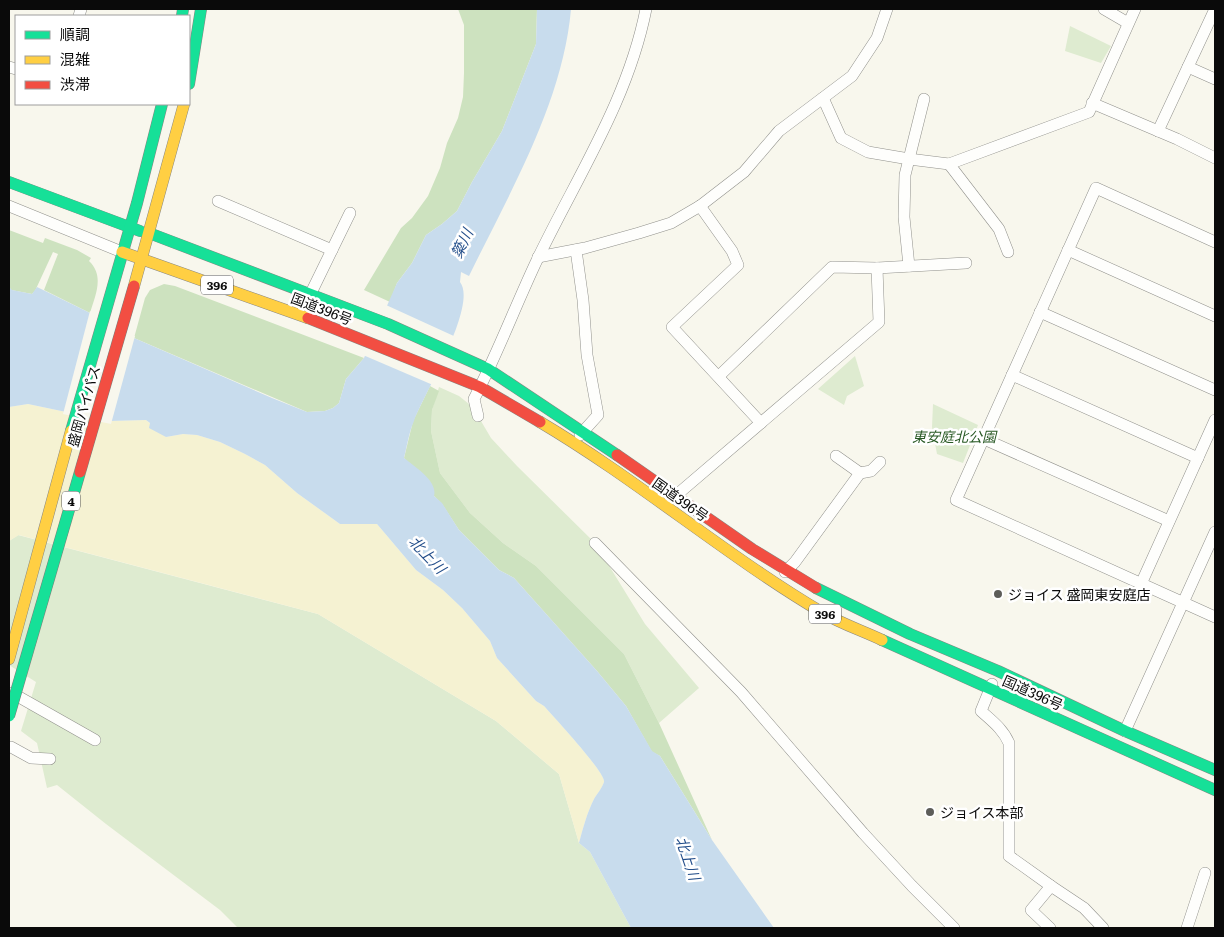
<svg xmlns="http://www.w3.org/2000/svg" width="1224" height="937" viewBox="0 0 1224 937" font-family="Literata,'Noto Sans JP',serif">
<rect width="100%" height="100%" fill="#f8f7ed"/>
<!-- green -->
<g fill="#deebd0">
<polygon points="1070,26 1111,46 1101,63 1065,51"/>
<polygon points="855,356 864,386 847,396 844,405 818,389"/>
<polygon points="439,387 459,396 469,404 478,416 491,438 517,466 595,543 645,624 699,688 659,723 624,654 536,566 503,543 470,513 440,473 431,431 432,410"/>
<polygon points="933,404 978,425 963,463 937,454 932,427"/>
<polygon points="18,535 318,614 496,721 559,774 579,843 590,852 631,928 238,928 220,910 106,824 57,785 47,788 37,743 21,731 36,682 9,665 9,541"/>
</g>
<!-- forest -->
<g fill="#cde2bf">
<polygon points="458,9 537,9 536,44 502,131 472,182 457,211 442,224 426,235 412,263 397,283 390,302 364,290 401,228 412,218 428,196 440,168 447,143 458,118 463,97 464,73 464,25"/>
<path d="M9 230 43 243 45 238 77 250 91 258 89 261C105 276 95 296 90 313L44 290 58 254 53 252 35 291 32 294 11 290 9 287Z"/>
<polygon points="164,284 175,286 364,358 346,379 339,403 333,408 325,411 307,412 134,338 145,298 150,290"/>
<polygon points="430,386 439,391 432,410 431,431 440,473 470,513 503,543 536,566 624,654 659,723 712,840 660,756 652,752 626,706 597,671 514,578 499,570 459,530 442,504 434,496 404,458 413,421"/>
</g>
<!-- sand -->
<path fill="#f5f2d2" d="M28 404 109 421 146 420 166 437 183 434 197 435 220 442 245 454 265 465 297 493 340 524H377L416 570 443 590 462 608 490 641 497 658 536 701 544 706C553 716 606 773 604 782 602 788 597 794 594 799 587 813 583 828 579 843L559 774 496 721 318 614 19 535 9 541V407Z"/>
<!-- water -->
<path fill="#c8dced" d="M537 9H571C563 102 510 192 469 276L461 272 460 282C478 305 424 394 414 421 409 432 407 446 404 458 415 467 438 481 434 496L442 503 459 530 499 570 514 578 597 671 626 706 652 751 660 756 712 840 774 928H631L590 852 579 843C583 828 587 813 594 799 597 794 602 788 604 782 606 773 553 716 544 706L536 701 497 658 490 641 462 608 443 590 416 570 377 524H340L297 493 265 465 245 454 220 442 197 435 183 434 166 437 149 428 150 423 146 420 109 421 28 404 9 407V287L12 290 32 294 37 287 90 313 134 338 272 398 307 412 325 411 333 408 339 403 346 379 364 358 397 283 412 263 426 235 442 224 457 211 472 182 502 131 536 44Z"/>
<!-- pier -->
<g fill="#f8f7ed">
<polygon points="386,305 456,337 433,385 363,355"/>
<polygon points="90,311 135,336 111,424 63,414"/>
</g>
<g fill="none" stroke-linecap="round" stroke-linejoin="round">
<!-- street casing -->
<g stroke="#91918c" stroke-width="12">
<g id="street">
<polyline points="1104,9 1128,23"/>
<polyline points="79,16 81,9"/>
<polyline points="9,67 16,69"/>
<polyline points="1188,67 1215,79"/>
<polyline points="823,98 841,138 868,152 909,159 949,164 1089,112 1135,9"/>
<polyline points="1092,103 1177,139 1215,158"/>
<polyline points="1158,131 1215,9"/>
<polyline points="949,164 999,229 1008,252"/>
<polyline points="218,201 332,250"/>
<polyline points="9,206 122,252"/>
<polyline points="700,206 732,251 738,265 672,327 761,423"/>
<polyline points="1215,242 1096,188 956,500 1215,617"/>
<polyline points="576,250 583,300 587,355 598,415 580,435"/>
<polyline points="1068,250 1215,316"/>
<polyline points="538,257 585,248 639,233 671,223 700,206 744,172 779,131 852,76 877,38 887,9"/>
<polyline points="909,266 904,217 905,175 924,99"/>
<polyline points="310,295 350,213"/>
<polyline points="1040,312 1215,390"/>
<polyline points="1012,375 1198,458"/>
<polyline points="719,376 832,267 877,268 966,263"/>
<path d="M478 416 474 399C498 353 516 304 538 258 578 175 628 100 646 9"/>
<polyline points="984,439 1169,521"/>
<polyline points="836,456 860,473"/>
<polyline points="673,498 879,322 877,268"/>
<polyline points="595,543 741,692 863,833 912,886 954,928"/>
<polyline points="785,572 795,562 860,473 871,471 880,462"/>
<polyline points="1141,584 1215,420"/>
<path d="M992 684 981 711C992 721 1003 729 1009 743V856L1051 886"/>
<polyline points="12,693 95,740"/>
<polyline points="1125,731 1215,532"/>
<polyline points="11,747 31,758 50,759"/>
<polyline points="1050,928 1031,910 1051,886 1084,908 1103,928"/>
<polyline points="1187,928 1205,873"/>
</g>
</g>
<!-- fast casing -->
<g stroke="#888783" stroke-width="12">
<g id="fast">
<polyline points="182,16 183,9"/>
<polyline points="189,84 201,9"/>
<polyline points="9,182 140,231"/>
<polyline points="149,233 388,324 488,369 617,455"/>
<polyline points="71,431 137,203 162,104"/>
<polyline points="816,588 910,634 998,671 1125,731 1215,770"/>
<polyline points="882,640 1215,790"/>
</g>
</g>
<!-- slow casing -->
<g stroke="#888783" stroke-width="12">
<g id="slow">
<polyline points="122,252 308,318"/>
<polyline points="134,286 184,104"/>
<path d="M540 422C638 480 725 555 823 613 842 624 863 631 882 640"/>
<polyline points="9,659 71,431"/>
</g>
</g>
<!-- jam casing -->
<g stroke="#888783" stroke-width="12">
<g id="jam">
<polyline points="308,318 480,387 540,422"/>
<polyline points="617,455 752,549 816,588"/>
</g>
</g>
<!-- street -->
<use href="#street" stroke="#fefefc" stroke-width="11"/>
<!-- fast -->
<use href="#fast" stroke="#16e098" stroke-width="11"/>
<!-- slow -->
<use href="#slow" stroke="#ffcf43" stroke-width="11"/>
<!-- jam -->
<use href="#jam" stroke="#f24e42" stroke-width="11"/>
<!-- fast-bridge casing -->
<g stroke="#7e7e7a" stroke-width="12" stroke-linecap="butt">
<polyline id="fast-bridge" points="9,716 80,472"/>
</g>
<!-- jam-bridge casing -->
<g stroke="#7e7e7a" stroke-width="12" stroke-linecap="butt">
<polyline id="jam-bridge" points="80,472 134,286"/>
</g>
<!-- fast-bridge -->
<use href="#fast-bridge" stroke="#16e098" stroke-width="11"/>
<!-- jam-bridge -->
<use href="#jam-bridge" stroke="#f24e42" stroke-width="11"/>
</g>
<!-- markers -->
<g fill="#5d5d59" stroke="#fff" stroke-width="2">
<circle cx="998" cy="594" r="5"/>
<circle cx="930" cy="812" r="5"/>
</g>
<g text-anchor="middle" dominant-baseline="central" stroke-width="5" stroke-linejoin="round" paint-order="stroke">
<!-- shield labels -->
<g fill="#fff" stroke="#545454" stroke-width="1">
<rect x="201" y="275.5" width="32" height="19" rx="4"/>
<rect x="62" y="491.5" width="18" height="19" rx="4"/>
<rect x="809" y="604.5" width="32" height="19" rx="4"/>
</g>
<g font-size="12" font-weight="bold" fill="#0a0a0a">
<text x="217" y="285">396</text>
<text x="71" y="501">4</text>
<text x="825" y="614">396</text>
</g>
<!-- street labels -->
<g font-size="14" fill="#0a0a0a" stroke="#fff">
<text transform="translate(322 308) rotate(21)">国道396号</text>
<text transform="translate(83 406) rotate(-74)">盛岡バイパス</text>
<text transform="translate(681 499) rotate(35)">国道396号</text>
<text transform="translate(1033 692) rotate(24)">国道396号</text>
</g>
<!-- park labels -->
<g font-size="14" font-style="italic" fill="#275823" stroke="#fff">
<text x="954" y="436">東安庭北公園</text>
</g>
<!-- poi labels -->
<g font-size="14" fill="#0a0a0a" stroke="#fff" text-anchor="start">
<text x="1008" y="594">ジョイス 盛岡東安庭店</text>
<text x="940" y="812">ジョイス本部</text>
</g>
<!-- water labels -->
<g font-size="15" font-style="italic" fill="#244f8b" stroke="#fff">
<text transform="translate(461 243) rotate(-65)">簗川</text>
<text transform="translate(428 554) rotate(46)">北上川</text>
<text transform="translate(689 858) rotate(71)">北上川</text>
</g>
</g>
<!-- border -->
<rect width="1224" height="937" fill="none" stroke="#0a0a0a" stroke-width="20"/>
<!-- legend -->
<rect x="15" y="15" width="175" height="90" fill="#ffffff" stroke="#9d9d9d"/>
<rect x="25" y="31" width="25" height="8" fill="#16e098" stroke="#9d9d9d"/>
<text x="60" y="40" font-size="15" fill="#0a0a0a">順調</text>
<rect x="25" y="56" width="25" height="8" fill="#ffcf43" stroke="#9d9d9d"/>
<text x="60" y="65" font-size="15" fill="#0a0a0a">混雑</text>
<rect x="25" y="81" width="25" height="8" fill="#f24e42" stroke="#9d9d9d"/>
<text x="60" y="90" font-size="15" fill="#0a0a0a">渋滞</text>
</svg>
